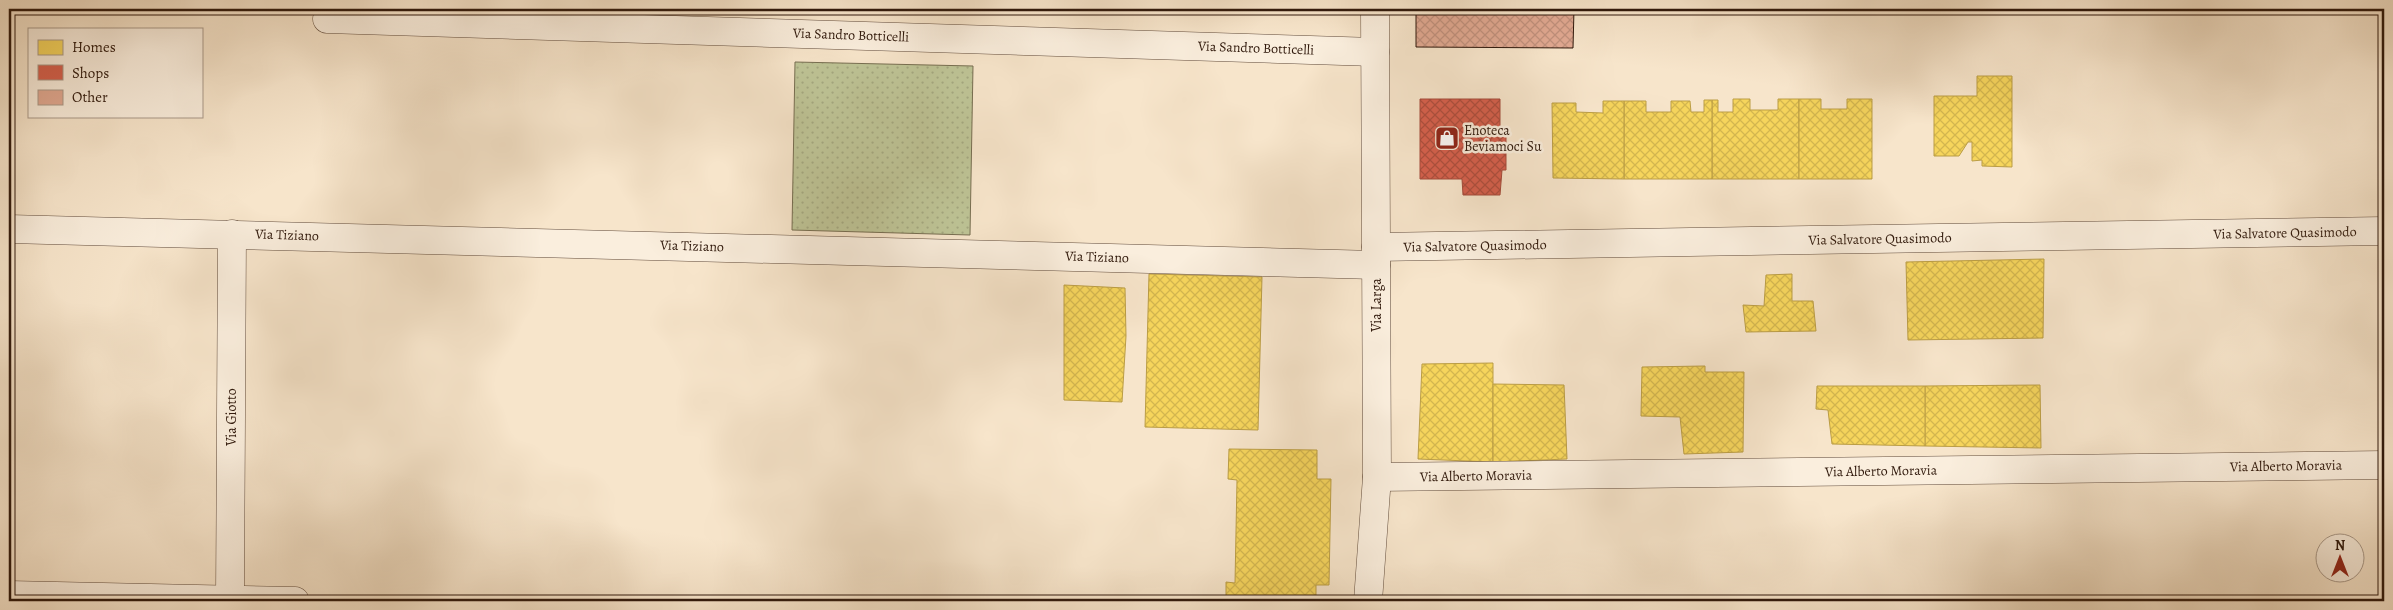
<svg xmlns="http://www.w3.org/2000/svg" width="2393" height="610" viewBox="0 0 2393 610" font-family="Alegreya,serif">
<defs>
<pattern id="grass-dots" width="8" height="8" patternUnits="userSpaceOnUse" patternTransform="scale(1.25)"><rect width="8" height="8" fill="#bec496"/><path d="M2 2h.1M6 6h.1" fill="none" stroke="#a4a880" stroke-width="1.8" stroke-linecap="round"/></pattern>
<pattern id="homes-cross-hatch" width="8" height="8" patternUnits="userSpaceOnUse" patternTransform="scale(1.25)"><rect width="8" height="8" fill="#f6d55c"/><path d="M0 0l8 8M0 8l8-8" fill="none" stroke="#d3b64f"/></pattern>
<pattern id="shops-cross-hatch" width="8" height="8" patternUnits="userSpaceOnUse" patternTransform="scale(1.25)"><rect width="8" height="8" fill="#d6604d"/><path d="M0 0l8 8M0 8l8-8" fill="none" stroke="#ae4e3e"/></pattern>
<pattern id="building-cross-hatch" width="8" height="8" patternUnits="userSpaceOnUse" patternTransform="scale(1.25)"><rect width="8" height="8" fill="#e1a992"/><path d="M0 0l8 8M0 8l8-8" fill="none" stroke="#c1917d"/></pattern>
</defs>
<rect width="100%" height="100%" fill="#f7e5cb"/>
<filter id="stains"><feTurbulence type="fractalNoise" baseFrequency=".004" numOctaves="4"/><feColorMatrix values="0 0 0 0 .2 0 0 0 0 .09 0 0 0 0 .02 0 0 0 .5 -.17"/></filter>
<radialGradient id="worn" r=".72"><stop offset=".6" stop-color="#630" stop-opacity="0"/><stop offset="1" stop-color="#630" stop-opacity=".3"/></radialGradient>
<!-- grass -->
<polygon fill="url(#grass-dots)" stroke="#776e51" points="795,62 973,66 970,235 792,230"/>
<!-- homes -->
<g fill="url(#homes-cross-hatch)" stroke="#bb9d44">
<polygon points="1977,76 2012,76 2012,167 1982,166 1982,160 1972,161 1972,142 1968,142 1959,156 1934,156 1934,96 1977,96"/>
<polygon points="1733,99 1750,99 1750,110 1778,110 1778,99 1799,99 1799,179 1712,179 1712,100 1718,100 1718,112 1733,112"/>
<polygon points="1799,99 1821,99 1821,109 1847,109 1847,99 1872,99 1872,179 1799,179"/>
<polygon points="1704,100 1712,100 1712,179 1624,179 1624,101 1646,101 1646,112 1671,112 1671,101 1690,101 1691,112 1704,112"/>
<polygon points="1603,101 1624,101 1624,179 1553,178 1552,103 1576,103 1576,112 1603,113"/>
<polygon points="2044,259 2043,338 1908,340 1906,262"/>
<polygon points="1149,274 1262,277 1258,430 1145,427"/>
<polygon points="1792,274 1792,301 1813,301 1816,331 1746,332 1743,305 1764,306 1766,275"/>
<polygon points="1064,285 1125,288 1126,336 1122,402 1064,400"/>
<polygon points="1493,363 1493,462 1418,459 1422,364"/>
<polygon points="1705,366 1705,372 1744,372 1743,452 1684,454 1680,417 1641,416 1642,367"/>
<polygon points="1493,384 1564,385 1567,459 1493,462"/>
<polygon points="2040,385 2041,448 1925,446 1925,386"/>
<polygon points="1817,386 1925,386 1925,446 1832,444 1828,410 1816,409"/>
<polygon points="1229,449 1317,450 1317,479 1331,479 1329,585 1316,585 1316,601 1226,601 1226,582 1235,583 1237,480 1228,479"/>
</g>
<!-- shops -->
<polygon fill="url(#shops-cross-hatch)" stroke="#a44b3a" points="1420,99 1500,99 1500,130 1506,130 1506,170 1502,170 1500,195 1463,195 1462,179 1420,179"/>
<!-- building -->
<polygon fill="url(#building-cross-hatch)" stroke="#30190c" points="1416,9 1574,9 1573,48 1416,47"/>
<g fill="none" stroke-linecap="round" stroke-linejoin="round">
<!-- minor casing -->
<g stroke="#624c3c" stroke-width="29">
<g id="minor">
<polyline points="327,19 1375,52"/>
<polyline points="9,229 1376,265"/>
<polyline points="1376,247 2384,231"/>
<polyline points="1377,477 2384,465"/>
<polyline points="9,595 295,601"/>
<polyline points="230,601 232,234"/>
</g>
</g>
<!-- tertiary casing -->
<g stroke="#624c3c" stroke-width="29">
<polyline id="tertiary" points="1368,601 1377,477 1375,9"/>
</g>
<!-- minor -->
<use href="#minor" stroke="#faeedd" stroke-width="28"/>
<!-- tertiary -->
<use href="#tertiary" stroke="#faeedd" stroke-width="28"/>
</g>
<!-- icons -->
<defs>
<g id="shop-square" transform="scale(1.25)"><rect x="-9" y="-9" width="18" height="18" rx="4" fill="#8f2418" stroke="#faeedd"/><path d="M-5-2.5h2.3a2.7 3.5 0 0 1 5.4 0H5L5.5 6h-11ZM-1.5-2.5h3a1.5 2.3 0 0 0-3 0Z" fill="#fff"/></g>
</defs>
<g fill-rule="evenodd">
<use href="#shop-square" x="1447" y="138"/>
</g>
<g text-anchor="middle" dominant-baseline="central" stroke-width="5" stroke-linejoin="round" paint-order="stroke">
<!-- street labels -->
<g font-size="14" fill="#30190c" stroke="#faeedd">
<text transform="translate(851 35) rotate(2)">Via Sandro Botticelli</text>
<text transform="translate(1256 48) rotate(2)">Via Sandro Botticelli</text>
<text transform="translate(2285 233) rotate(-1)">Via Salvatore Quasimodo</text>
<text transform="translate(287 235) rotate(2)">Via Tiziano</text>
<text transform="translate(1880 239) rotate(-1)">Via Salvatore Quasimodo</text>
<text transform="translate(692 246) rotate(2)">Via Tiziano</text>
<text transform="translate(1475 246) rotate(-1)">Via Salvatore Quasimodo</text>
<text transform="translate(1097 257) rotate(2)">Via Tiziano</text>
<text transform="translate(1376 305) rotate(-90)">Via Larga</text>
<text transform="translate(231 417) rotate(-90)">Via Giotto</text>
<text transform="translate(2286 466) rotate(-1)">Via Alberto Moravia</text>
<text transform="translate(1881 471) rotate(-1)">Via Alberto Moravia</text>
<text transform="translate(1476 476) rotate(-1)">Via Alberto Moravia</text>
</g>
<!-- poi labels -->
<g font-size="14" fill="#30190c" stroke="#faeedd" text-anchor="start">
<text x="1464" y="130">Enoteca<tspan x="1464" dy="16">Beviamoci Su</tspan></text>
</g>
</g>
<!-- margin -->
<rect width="2393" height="610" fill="none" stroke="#f7e5cb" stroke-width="30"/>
<rect x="10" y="10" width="2373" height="590" fill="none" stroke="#30190c" stroke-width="2.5"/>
<rect x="15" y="15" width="2363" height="580" fill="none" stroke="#30190c"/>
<!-- legend -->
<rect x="28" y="28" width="175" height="90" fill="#faeedd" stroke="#a99989"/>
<rect x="38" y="40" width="25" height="15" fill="#f6d55c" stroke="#a99989"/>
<text x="72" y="52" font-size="15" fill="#30190c">Homes</text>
<rect x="38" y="65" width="25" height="15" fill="#d6604d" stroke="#a99989"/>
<text x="72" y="78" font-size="15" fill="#30190c">Shops</text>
<rect x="38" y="90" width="25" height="15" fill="#e1a992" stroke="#a99989"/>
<text x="72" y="102" font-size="15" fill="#30190c">Other</text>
<!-- north arrow -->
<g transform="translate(2340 558)"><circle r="24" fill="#faeedd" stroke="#a99989"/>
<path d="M0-4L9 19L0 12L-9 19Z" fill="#8f2418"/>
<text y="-8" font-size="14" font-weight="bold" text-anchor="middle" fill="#30190c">N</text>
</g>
<rect width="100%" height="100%" filter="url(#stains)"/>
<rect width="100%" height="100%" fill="url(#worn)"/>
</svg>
